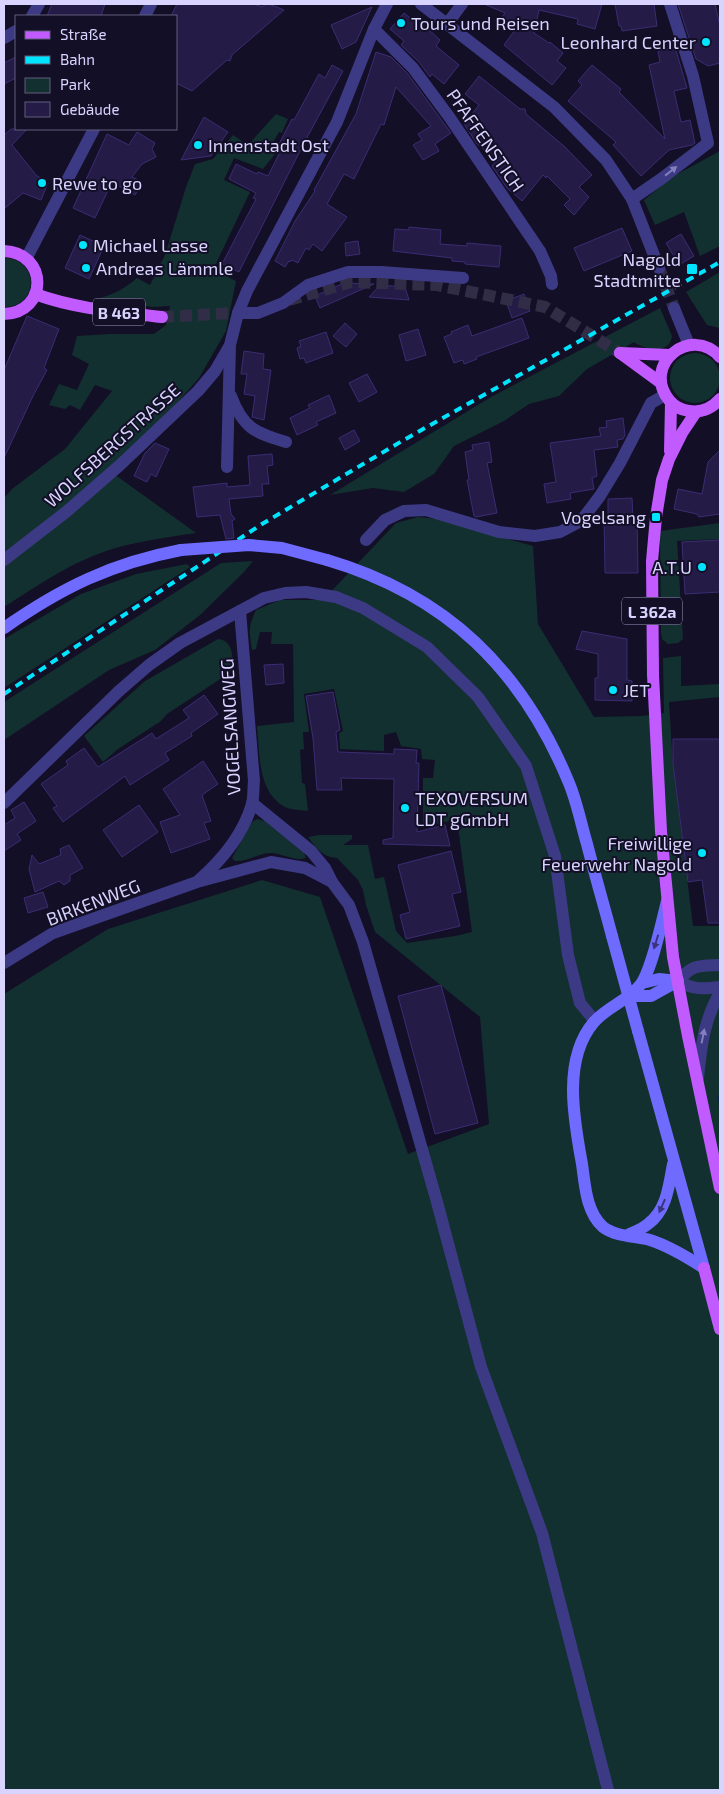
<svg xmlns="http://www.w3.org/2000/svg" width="724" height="1794" viewBox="0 0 724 1794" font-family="'Exo 2',sans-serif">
<rect width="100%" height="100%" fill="#130f26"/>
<!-- green -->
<g fill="#12302f">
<path d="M276 114 288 119 282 133 279 132 272 144 279 149 263 169 234 158 224 180 250 192 213 270 236 281 226 331 199 378 114 474 196 533C163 538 129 542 98 554 64 567 34 588 4 607V498L12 489 65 449 112 391 95 385 80 410 70 405 65 409 49 405 59 384 77 390 89 364 72 355 77 336 110 334H154L166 325 170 306 153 307 96 299C113 295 124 289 137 278L150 285 165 255 186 187 195 164 213 159 233 135 248 145Z"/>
<polygon points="720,151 720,246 700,256 684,212 655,225 644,200 672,177"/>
<path d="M4 258C39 258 40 307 4 307Z"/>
<polygon points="720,272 720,328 707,325 686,292"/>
<path d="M660 308 672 336C670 355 645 350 634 342L587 369 559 396 529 404 504 421 454 446 434 474 404 492 373 488 330 495 491 397Z"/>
<circle cx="695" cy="378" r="25"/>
<path d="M418 517 438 519 533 546 538 624 594 717 642 716 664 713 663 658 681 656V686L720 684V697L669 702 673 766 693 926H720V1790H4V994L108 929 262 880 320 897 408 1154 489 1124 480 1017 375 932 366 905 363 890 358 880 337 858C322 857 317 849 308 837L319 835H352V839L343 845H368L375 879 384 877 396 931 407 943 455 936 472 932 457 819 423 827V778H433L435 760 422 759 421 749 401 746 396 732 384 735V751L340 749 339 733 343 731 334 689 304 694 309 732H303L304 749 300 750 302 783 305 784 308 811C301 810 291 810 285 807 257 792 260 753 257 726L294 722 293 644H271L272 632H260L256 649 252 650C249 630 248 628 256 610L280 600H323L396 523Z"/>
<polygon points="720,523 720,539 677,541 683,639 678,643 668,644 662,639 661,632 660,531"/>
<polygon points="253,561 244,572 200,615 155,650 109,670 4,740 4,702 221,563"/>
<polygon points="187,564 190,567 4,688 4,639 81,594 136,574"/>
<path d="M218 639C234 641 232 657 234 670L167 714 161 721 118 749 103 762 84 736 145 681Z"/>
<path d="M257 819 265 821 304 853 306 858C295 862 282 853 271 853 258 853 247 862 235 861L232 858 252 822Z"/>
</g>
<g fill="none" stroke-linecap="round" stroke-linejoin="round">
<!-- stream -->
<polyline stroke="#0c2248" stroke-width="4.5" points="720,1097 720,1100"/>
</g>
<!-- building -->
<g fill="#241b47" stroke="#3b2d73">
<polygon points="52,4 105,4 101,16 47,16"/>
<polygon points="177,4 254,4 262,7 266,4 269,4 284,10 232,55 230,61 227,60 192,91 176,83 176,16 171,16"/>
<polygon points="484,4 602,4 595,29 577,24 578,19 539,10 534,33 549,43 550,42 563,53 557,61 566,68 552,85 504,45 515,30 501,18 505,13"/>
<polygon points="615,4 654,4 657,26 622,31 621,26 619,26"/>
<polygon points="678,4 715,4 720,26 720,63 708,66 696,59"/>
<polygon points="372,7 356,42 342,49 331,25"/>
<polygon points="404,13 424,29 426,27 440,40 436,46 459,65 444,84 432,74 430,77 419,62 401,45 404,41 390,29"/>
<polygon points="675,47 687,88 674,91 681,122 690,120 695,143 692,145 669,150 641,176 613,145 616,142 568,101 582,85 578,81 592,65 621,89 619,92 665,139 649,65 660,62 658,51"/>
<polygon points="376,52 391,57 407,73 451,133 435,144 439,151 423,160 413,145 422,140 418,134 431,126 396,87 384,125 381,124 354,179 344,174 327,204 347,217 322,251 313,244 309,250 306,248 298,263 292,260 290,262 289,261 285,267 275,261 295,221 315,191 314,190 356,114"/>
<polygon points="16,57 16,78 4,84 4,63"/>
<polygon points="332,65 343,71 303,145 239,272 222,264 256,199 253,198 256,193 229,179 236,164 257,174 258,172 268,176 283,146 279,144 292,119 294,120 319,74 325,78"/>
<polygon points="479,76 520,109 525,109 526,114 565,147 592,175 579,187 589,197 574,215 564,205 570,199 547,176 546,178 543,175 522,201 507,188 492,166 497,160 477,144 464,124 479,105 465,94"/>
<polygon points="204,117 228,132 211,156 181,160"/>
<polygon points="11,129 27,129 12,145 36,175 48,183 41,200 23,193 4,209 4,135"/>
<polygon points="137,132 155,143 152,149 156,157 142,164 132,177 142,182 135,195 112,182 95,218 73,208 107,134 129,145"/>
<polygon points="409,227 441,230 440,244 467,246 467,243 501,246 499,267 465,264 465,262 452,261 452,258 393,251 395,229 409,230"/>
<polygon points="622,228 632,251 584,271 574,248"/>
<polygon points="681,234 694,256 679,265 666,243"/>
<polygon points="80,235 104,246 89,279 65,268"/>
<polygon points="358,241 360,254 346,256 345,243"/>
<polygon points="344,283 374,284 320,308 315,296"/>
<polygon points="380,285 405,287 409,300 369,297"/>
<polygon points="524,294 530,311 512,318 506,301"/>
<polygon points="27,316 59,329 44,368 47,370 33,396 4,458 4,370"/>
<polygon points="522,318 529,338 476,357 477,359 464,364 463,360 454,363 444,337 452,334 451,332 468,325 472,336"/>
<polygon points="345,323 357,334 346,347 333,336"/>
<polygon points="418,329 426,355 406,361 399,335"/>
<polygon points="326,332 333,353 306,363 304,358 300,359 297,348 301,346 299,341"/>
<polygon points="244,351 264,354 263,369 271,370 264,420 252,417 255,396 244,394 247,374 241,374"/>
<polygon points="367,374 377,392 359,402 349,383"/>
<polygon points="329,395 336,413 316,422 318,425 297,435 290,418 310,408 308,405"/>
<polygon points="623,418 625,435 623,439 617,440 618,447 594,450 597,476 592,478 594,489 570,493 571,499 547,503 544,484 556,482 550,443 601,436 599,428 607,427 606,421"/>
<polygon points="354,430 360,441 345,450 339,438"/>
<polygon points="489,442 492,462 487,463 497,513 476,517 474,516 467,480 469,480 465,452 473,450 472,445"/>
<polygon points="155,443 169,449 156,477 151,474 147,482 134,476 145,453"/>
<polygon points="720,450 720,514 699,517 697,514 674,509 678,489 702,494 708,462"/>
<polygon points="272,454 273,465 267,466 269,484 262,484 263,496 229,499 231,514 235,519 232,521 234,538 226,539 220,515 197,517 193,487 227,483 227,487 250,485 248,456"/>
<polygon points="632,498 633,517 637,517 638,573 605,573 604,517 608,517 608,499"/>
<polygon points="720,540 720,592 685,594 682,542"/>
<polygon points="582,631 627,639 627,680 632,681 632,701 595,700 595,678 598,678 598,654 576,649"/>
<polygon points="283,664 284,683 266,685 264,665"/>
<polygon points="333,692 340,730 336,732 338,752 394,754 394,749 417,750 416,763 419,763 417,832 445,825 450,846 383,844 383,840 393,838 394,779 341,778 342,790 317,790 313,738 306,696"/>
<polygon points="204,695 218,714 191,733 192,736 165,753 169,760 130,785 125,776 63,822 53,808 57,806 41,784 68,765 66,761 84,748 98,767 152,733 156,739 189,718 183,710"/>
<polygon points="673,739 720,739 720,923 708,923 702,880 688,882 673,764"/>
<polygon points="203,761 218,784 202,795 211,821 204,823 210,839 171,853 160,822 180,815 163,789"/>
<polygon points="24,802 36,821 17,834 21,840 4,851 4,825 15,818 11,810"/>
<polygon points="139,805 158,832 122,857 103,830"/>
<polygon points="69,845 83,868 70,875 70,881 64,885 59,881 35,892 29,869 32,855 39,864 61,855 60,849"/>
<polygon points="451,851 461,892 452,894 460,926 406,939 400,915 410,912 398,865"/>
<polygon points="43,892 48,907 28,913 24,898"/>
<polygon points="441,985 478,1123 435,1134 398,996"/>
</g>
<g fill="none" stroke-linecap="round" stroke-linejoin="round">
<!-- minor-tunnel -->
<polyline stroke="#312d47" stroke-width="12" stroke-dasharray="12 6" stroke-linecap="butt" points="659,268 674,308"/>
<!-- primary-tunnel -->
<g stroke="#312d47" stroke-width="12" stroke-dasharray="12 6" stroke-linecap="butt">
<polyline points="289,300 351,282 437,285 545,307 620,353"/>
<polyline points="162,317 248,312"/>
</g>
<!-- minor -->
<g stroke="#3d3a85" stroke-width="12">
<polyline points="421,4 554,107 606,160 632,199 659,268"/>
<polyline points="32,16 39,4"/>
<polyline points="145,16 151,4"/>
<polyline points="447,24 462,4"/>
<polyline points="374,29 413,68 450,118 540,251 551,276 552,284"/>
<polyline points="4,38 16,31"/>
<polyline points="632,199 661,179 708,143 693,76 670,4"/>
<polyline points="26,259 94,129"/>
<polyline points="674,308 689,345"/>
<polyline points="238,313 258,313 283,303 308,285 348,272 381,272 463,278"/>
<path d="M231 396C243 428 255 433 286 442"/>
<polyline points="227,467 230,345 238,313 247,291 337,122 374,29 387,4"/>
<polyline points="366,540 385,520 404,511 426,510 499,532 535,536 560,532 581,521 600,496 620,463 651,403 665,395"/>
<polyline points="4,560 66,512 120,465 198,391 215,371 229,347"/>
<polyline points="4,803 119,691 149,665 180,643 264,598 285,593 306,592 336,597 363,608 427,647 478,697 526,766 555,856 568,955 580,1003 595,1021"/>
<polyline points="252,803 311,851 325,868 332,882 349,905 363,942 437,1202 481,1367 542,1533 608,1790"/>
<path d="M199 880C223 859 243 835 252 804 254 797 253 788 254 781L240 611"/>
<polyline points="4,963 53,933 197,882 271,862 305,868 332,882"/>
<path d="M720 965C699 966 693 964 678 981 694 990 703 989 720 987"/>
<path d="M698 1078C701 1048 704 1019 720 993"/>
</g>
<!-- secondary -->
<g stroke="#6f6bff" stroke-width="12">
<path d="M327 560C446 595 522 669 569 783 577 802 581 824 587 844 595 875 604 906 612 936"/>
<path d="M4 628C61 588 112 563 181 550"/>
<path d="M667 901C662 921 652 969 641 984 628 1001 608 1006 594 1022 562 1059 574 1120 582 1164 585 1185 586 1212 603 1227 616 1237 636 1236 650 1240 669 1246 687 1257 704 1268"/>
<polyline points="642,983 659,979 678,981"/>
<polyline points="630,996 651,996 678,981"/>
<polyline points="638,1031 704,1268"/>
<path d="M628 1235C634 1232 642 1229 648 1224 667 1210 669 1185 673 1164"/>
</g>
<!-- primary -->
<g stroke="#c25bff" stroke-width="12">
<path d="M4 251C49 253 48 313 4 314"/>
<path d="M35 294C76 309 119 312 162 317"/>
<polyline points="620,353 661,383"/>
<polyline points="620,353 670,355"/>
<path d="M720 357C691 324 641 365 669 400 674 406 681 410 689 411 701 413 712 408 720 399"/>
<polyline points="696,412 682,433 669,459 662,480 656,517 652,561 653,675 661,831 673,957 688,1036 720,1188"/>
<polyline points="670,451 671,403"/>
<polyline points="704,1268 720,1329"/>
</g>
<!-- rail -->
<polyline stroke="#00e5ff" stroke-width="4" stroke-dasharray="8 6" stroke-linecap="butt" points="4,694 262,524 402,441 720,262"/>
<!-- secondary-bridge -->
<g stroke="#6f6bff" stroke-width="12">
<polyline points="181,550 249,545 282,548 327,560"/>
<polyline points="612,936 638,1031"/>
</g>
</g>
<!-- one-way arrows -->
<defs><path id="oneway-solid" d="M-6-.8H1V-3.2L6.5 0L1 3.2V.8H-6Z" transform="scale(1.25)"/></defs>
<g fill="#837fbc">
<use href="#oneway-solid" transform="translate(671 171) rotate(-38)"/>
<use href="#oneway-solid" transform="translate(703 1036) rotate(-79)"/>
</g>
<g fill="#38347d">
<use href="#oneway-solid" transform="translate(656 942) rotate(107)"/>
<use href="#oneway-solid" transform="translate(662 1206) rotate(114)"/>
</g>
<!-- markers -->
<g fill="#00e5ff" stroke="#130f26" stroke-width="2">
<circle cx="401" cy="23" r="5"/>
<circle cx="706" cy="42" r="5"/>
<circle cx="198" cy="145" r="5"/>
<circle cx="42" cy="183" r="5"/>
<circle cx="83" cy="245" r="5"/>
<circle cx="86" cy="268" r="5"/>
<rect x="686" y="263" width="12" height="12" rx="2.5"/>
<rect x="651" y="512" width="10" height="10" rx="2.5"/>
<circle cx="702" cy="567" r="5"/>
<circle cx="613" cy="690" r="5"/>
<circle cx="405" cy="808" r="5"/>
<circle cx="702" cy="853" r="5"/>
</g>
<g text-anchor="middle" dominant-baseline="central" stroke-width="4" stroke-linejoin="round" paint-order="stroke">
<!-- shield labels -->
<g fill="#130f26" stroke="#9e99be" stroke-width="1">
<rect x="93" y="298.5" width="52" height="27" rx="4"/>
<rect x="622" y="597.5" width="60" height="27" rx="4"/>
</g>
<g font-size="16" font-weight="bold" fill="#d9d4ff">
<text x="119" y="312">B 463</text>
<text x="652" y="611">L 362a</text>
</g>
<!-- poi labels -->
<g font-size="18" fill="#d9d4ff" stroke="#130f26" text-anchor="start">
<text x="411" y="23">Tours und Reisen</text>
<text x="696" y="42" text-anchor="end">Leonhard Center</text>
<text x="208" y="145">Innenstadt Ost</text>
<text x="52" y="183">Rewe to go</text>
<text x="93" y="245">Michael Lasse</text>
<text x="681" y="259" text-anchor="end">Nagold<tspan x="681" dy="21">Stadtmitte</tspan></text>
<text x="96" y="268">Andreas Lämmle</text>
<text x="646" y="517" text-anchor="end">Vogelsang</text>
<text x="692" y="567" text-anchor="end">A.T.U</text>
<text x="623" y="690">JET</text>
<text x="415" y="798">TEXOVERSUM<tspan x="415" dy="21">LDT gGmbH</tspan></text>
<text x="692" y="843" text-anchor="end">Freiwillige<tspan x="692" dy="21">Feuerwehr Nagold</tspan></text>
</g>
<!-- street labels -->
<g font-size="18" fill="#d9d4ff" stroke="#130f26">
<text transform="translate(486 140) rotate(55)">PFAFFENSTICH</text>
<text transform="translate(112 445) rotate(-42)">WOLFSBERGSTRASSE</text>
<text transform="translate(230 727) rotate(-93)">VOGELSANGWEG</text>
<text transform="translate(93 902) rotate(-21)">BIRKENWEG</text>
</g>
</g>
<!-- border -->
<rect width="724" height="1794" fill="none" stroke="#d9d4ff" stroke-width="10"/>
<!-- legend -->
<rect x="15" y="15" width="162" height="115" fill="#130f26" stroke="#625e7d"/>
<rect x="25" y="31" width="25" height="8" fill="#c25bff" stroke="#625e7d"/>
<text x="60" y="40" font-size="15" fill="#d9d4ff">Straße</text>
<rect x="25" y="56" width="25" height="8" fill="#00e5ff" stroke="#625e7d"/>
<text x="60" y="65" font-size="15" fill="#d9d4ff">Bahn</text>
<rect x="25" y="78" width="25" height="15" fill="#12302f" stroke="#625e7d"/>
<text x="60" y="90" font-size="15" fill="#d9d4ff">Park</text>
<rect x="25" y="102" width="25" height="15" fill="#241b47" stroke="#625e7d"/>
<text x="60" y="115" font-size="15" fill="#d9d4ff">Gebäude</text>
</svg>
